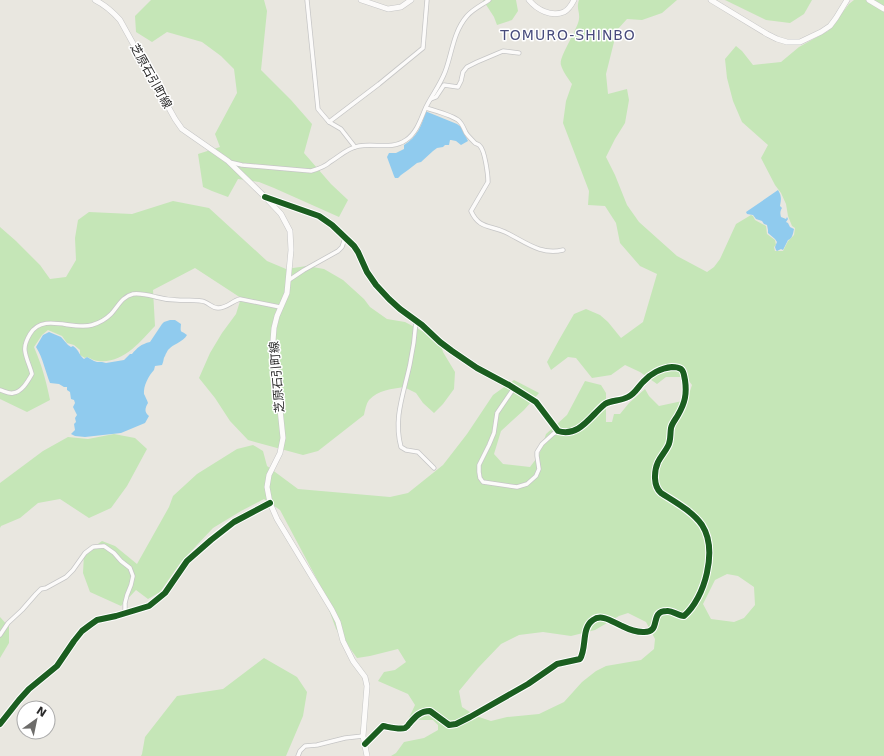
<svg xmlns="http://www.w3.org/2000/svg" width="884" height="756" viewBox="0 0 884 756" font-family="'DejaVu Sans','Noto Sans JP',sans-serif">
<rect width="100%" height="100%" fill="#e9e7e0"/>
<!-- green -->
<g fill="#c5e6b7" fill-rule="evenodd">
<polygon points="151,0 264,0 267,11 261,70 291,100 312,124 304,153 331,184 348,200 339,217 274,188 259,182 238,179 228,197 212,191 203,187 198,154 220,147 215,134 237,93 234,69 221,56 202,42 167,32 152,42 136,32 135,16"/>
<polygon points="483,0 516,0 518,11 512,20 497,25 494,17"/>
<path d="M579 0H677L662 13 642 20 627 19 617 30 606 74 608 94 627 89 629 100 625 123 615 139 606 157 615 175 627 205 639 222 677 256 707 272 714 267 720 259 736 224 751 215 753 216 755 220 766 226 767 234 775 240 776 245 774 247 775 251H783L788 241 794 235 795 228 792 226 788 216 786 204 781 193 775 185 761 158 768 145 742 122 733 101 727 78 725 59 736 46 742 51 753 65 781 62 799 47 828 31 849 4 854 0H884V756H391L396 753 404 742 424 738 438 730V725L433 720H408L415 705 408 694 378 681 384 672 395 670 406 662 398 649 370 656 357 658 336 629 320 585 280 510 264 499 241 511 213 528 181 562 160 592 148 599 136 590 121 606 90 592 83 573 84 554 102 541 115 546 137 564 169 507 173 496 197 474 237 449 253 445 263 451 267 466 298 489 390 497 408 493 443 465 467 434 493 395 514 380 539 393 524 410 501 431 494 454 503 464 530 467 539 455 546 434 567 415 585 381 601 385 606 393V422H612L614 414H620L629 403 645 389 649 396 659 406 687 400 692 385 686 377H666L657 384 640 372 625 365 611 375 592 378 576 358 568 357 551 370 547 362 559 340 574 314 586 309 600 315 608 322 621 338 643 322 657 274 640 266 620 243 616 223 605 206 588 205 589 191 563 123 566 101 572 84C569 80 562 70 561 65 558 58 578 29 579 19 580 11 576 9 579 0ZM727 574 738 576 754 587 755 605 744 618 734 622 711 619 703 604 715 580ZM628 613 646 622 655 639 654 649 641 660 606 666 596 671 582 682 564 702 539 714 507 717 491 721 476 716 462 707 459 691 478 668 501 644 519 635 543 632 571 636 595 630 619 616Z"/>
<polygon points="725,0 812,0 804,14 790,23 766,20"/>
<path d="M173 201 209 208 267 261 286 269 307 266 324 269 343 280 364 299 370 307 387 319 405 322 424 332 440 342 443 352 455 372 454 389 443 404 434 413 423 403 416 393 404 387C392 389 378 390 369 400 366 404 365 410 364 415L318 451 303 455 248 440 230 421 215 398 199 378 210 353 222 333 236 314 241 298 195 268 153 290 155 326C140 342 123 364 98 361 95 361 90 358 87 357L85 358 80 355V350L74 345 67 343 62 336 48 330 42 335 34 347C42 366 46 380 50 400L27 412 0 399V227L16 241 40 265 50 279 66 277 76 260 75 238 78 220 89 212 132 214Z"/>
<polygon points="114,434 135,438 147,449 127,486 111,508 89,518 60,499 38,503 20,518 1,526 0,528 0,483 43,451 68,437 88,439"/>
<polygon points="0,617 9,627 9,643 0,658"/>
<polygon points="264,658 297,677 307,692 303,716 286,756 141,756 142,754 145,737 177,696 223,689"/>
</g>
<!-- water -->
<g fill="#90cbee">
<path d="M425 111 457 124 461 127 468 141 461 145 456 141 451 140H450L449 145H445L443 147 437 148 433 151 421 162 417 163 408 170 401 175 398 178H395L394 176 387 157 389 153H396L404 149V145C416 138 423 125 425 111Z"/>
<path d="M778 190C782 196 781 200 780 206L782 208C780 211 780 214 781 217L786 219 787 217 788 219 786 222 788 223 790 227 794 229C793 234 792 239 788 240L783 250 781 249 777 251 776 250 775 247 777 242 775 239 768 233V230L767 225 764 224 762 221 756 219 753 215 747 214 746 212Z"/>
<path d="M170 320H175L181 324C180 334 181 330 187 335 183 342 173 344 168 350 167 352 166 353 165 356 163 359 164 361 162 365L155 366 154 370C149 375 143 386 144 394 145 396 147 400 148 403 145 408 144 412 149 416L145 423 121 433 85 437 75 436 71 434 75 430 74 424 76 422 75 418 77 415 73 407 75 403 74 400 71 399 70 392 67 390V387H64L59 384 50 383C45 371 43 358 36 347L43 335 49 332 61 337 68 345 71 347 73 346C80 351 78 354 84 359L87 357 94 361 97 362H102L106 363 124 360 130 354H132C137 348 141 344 150 342L162 324 164 322Z"/>
</g>
<g fill="none" stroke-linecap="round" stroke-linejoin="round">
<!-- street casing -->
<g stroke="#c6c6c6" stroke-width="5">
<g id="street">
<polyline points="307,0 318,109 329,122 341,129 355,147"/>
<polyline points="431,99 436,97 444,85 458,87 461,81 463,72 467,67 477,62 503,51 519,53"/>
<path d="M426 108C433 110 452 116 458 120 462 123 464 129 466 133 468 136 472 140 475 143 476 144 479 144 480 146 485 151 488 175 488 182L471 211C479 229 490 225 505 232 524 241 541 256 563 250"/>
<polyline points="329,122 379,84 423,48 427,0"/>
<path d="M229 162 242 165 311 171C318 169 325 167 330 162 340 156 347 148 359 146 375 143 392 150 406 140 417 133 421 118 426 107 432 95 440 85 445 72 452 54 453 32 467 16 473 9 482 5 489 0"/>
<path d="M266 197 319 216 332 225 354 246 358 252 367 272 376 285 389 299 400 309 422 325 440 342 452 351 477 368 509 385 536 402 558 431C579 438 591 415 605 404 611 400 621 401 628 397 635 394 638 387 643 382 650 374 661 368 672 367 675 367 678 367 681 369 684 371 684 376 685 380 687 394 685 403 678 415 676 419 672 423 671 428 670 434 671 441 668 446 665 452 661 456 658 462 654 471 653 486 661 493 675 502 692 511 702 525 718 550 705 598 684 616 678 616 672 610 667 611 648 611 663 633 643 632 636 632 628 629 622 626 614 623 602 613 593 620 581 628 587 648 580 659L557 664 528 684 470 717 456 724 449 725 430 711C420 711 415 717 409 724 408 726 407 727 405 728 400 730 389 727 383 726L365 744"/>
<polyline points="289,280 304,270 338,251 342,247 345,238"/>
<path d="M416 321C415 336 413 350 410 364 404 393 393 418 401 447L406 450 418 452 434 468"/>
<polyline points="514,388 497,413 494,433 489,445 479,465 479,472 480,478 483,482 517,487 527,484 536,476 539,469 537,456 537,452 542,444 553,434 558,431"/>
<path d="M0 390C4 391 9 394 13 393 22 392 28 381 32 374 30 366 26 359 25 351 24 345 27 339 30 334 43 312 73 331 92 325 99 323 106 319 111 314 118 307 121 297 133 294 141 293 148 295 156 297 163 299 171 300 177 300 185 301 198 299 205 302 210 304 212 308 218 308 227 308 232 301 240 299L280 307"/>
<polyline points="0,635 8,623 22,610 36,594 41,589 46,588 66,577 73,570 85,553 93,547 104,546 114,553 121,561 130,568 133,576 131,585 127,595 125,603 125,614"/>
<polyline points="0,724 19,700 29,689 57,666 74,641 82,631 90,625 97,620 116,616 149,606 165,593 187,561 211,540 234,522 270,503"/>
<polyline points="298,756 300,751 305,746 317,745 345,738 363,736"/>
</g>
</g>
<!-- secondary casing -->
<g stroke="#c6c6c6" stroke-width="6">
<g id="secondary">
<path d="M95 0C105 5 112 11 120 20L175 119 182 129 228 161 265 197 281 214 290 231 291 250 287 293 277 316 274 328 273 341 283 438 280 453 269 475 267 487 270 503 277 519 332 610 338 622 343 641 353 661 365 677 367 686 363 736 367 756"/>
<polyline points="361,0 388,9 401,7 411,0"/>
<path d="M529 0C537 10 551 17 564 12 568 10 572 4 574 0"/>
<polyline points="711,0 767,34 777,39 787,42 800,42 821,32 830,26 836,18 847,0"/>
<polyline points="869,0 884,9"/>
</g>
</g>
<!-- street -->
<use href="#street" stroke="#fcfbfa" stroke-width="3.5"/>
<!-- secondary -->
<use href="#secondary" stroke="#fcfbfa" stroke-width="5"/>
<!-- cycleway casing -->
<g stroke="#fff" stroke-width="8">
<g id="cycleway">
<path d="M265 197 319 216 332 225 354 246 358 252 367 272 376 285 389 299 400 309 422 325 440 342 452 351 477 368 509 385 536 402 558 431C579 438 591 415 605 404 611 400 621 401 628 397 635 394 638 387 643 382 650 374 661 368 672 367 675 367 678 367 681 369 684 371 684 376 685 380 687 394 685 403 678 415 676 419 672 423 671 428 670 434 671 441 668 446 665 452 661 456 658 462 654 471 653 486 661 493 675 502 692 511 702 525 718 550 705 598 684 616 678 616 672 610 667 611 648 611 663 633 643 632 636 632 628 629 622 626 614 623 602 613 593 620 581 628 587 648 580 659L557 664 528 684 470 717 456 724 449 725 430 711C420 711 415 717 409 724 408 726 407 727 405 728 400 730 389 727 383 726L365 744"/>
<polyline points="0,724 19,700 29,689 57,666 74,641 82,631 90,625 97,620 116,616 149,606 165,593 187,561 211,540 234,522 270,503"/>
</g>
</g>
<!-- cycleway -->
<use href="#cycleway" stroke="#1b5e20" stroke-width="6"/>
</g>
<g text-anchor="middle" dominant-baseline="central" stroke-width="3" stroke-linejoin="round" paint-order="stroke">
<!-- street labels -->
<g font-size="12" fill="#2a2a2a" stroke="#fff">
<text transform="translate(151 76) rotate(61)">芝原石引町線</text>
<text transform="translate(277 377) rotate(-95)">芝原石引町線</text>
</g>
<!-- quarter labels -->
<g font-size="14" letter-spacing="1" fill="#484c7d" stroke="#fff">
<text x="568" y="35">TOMURO-SHINBO</text>
</g>
</g>
<!-- north arrow -->
<g transform="translate(36 720) rotate(33)"><circle r="19" fill="#ffffff" stroke="#aaaaaa"/>
<path d="M0-3L7 15L0 10L-7 15Z" fill="#6d6c6a"/>
<text y="-6" font-size="11" font-weight="bold" text-anchor="middle" fill="#2a2a2a">N</text>
</g>
</svg>
